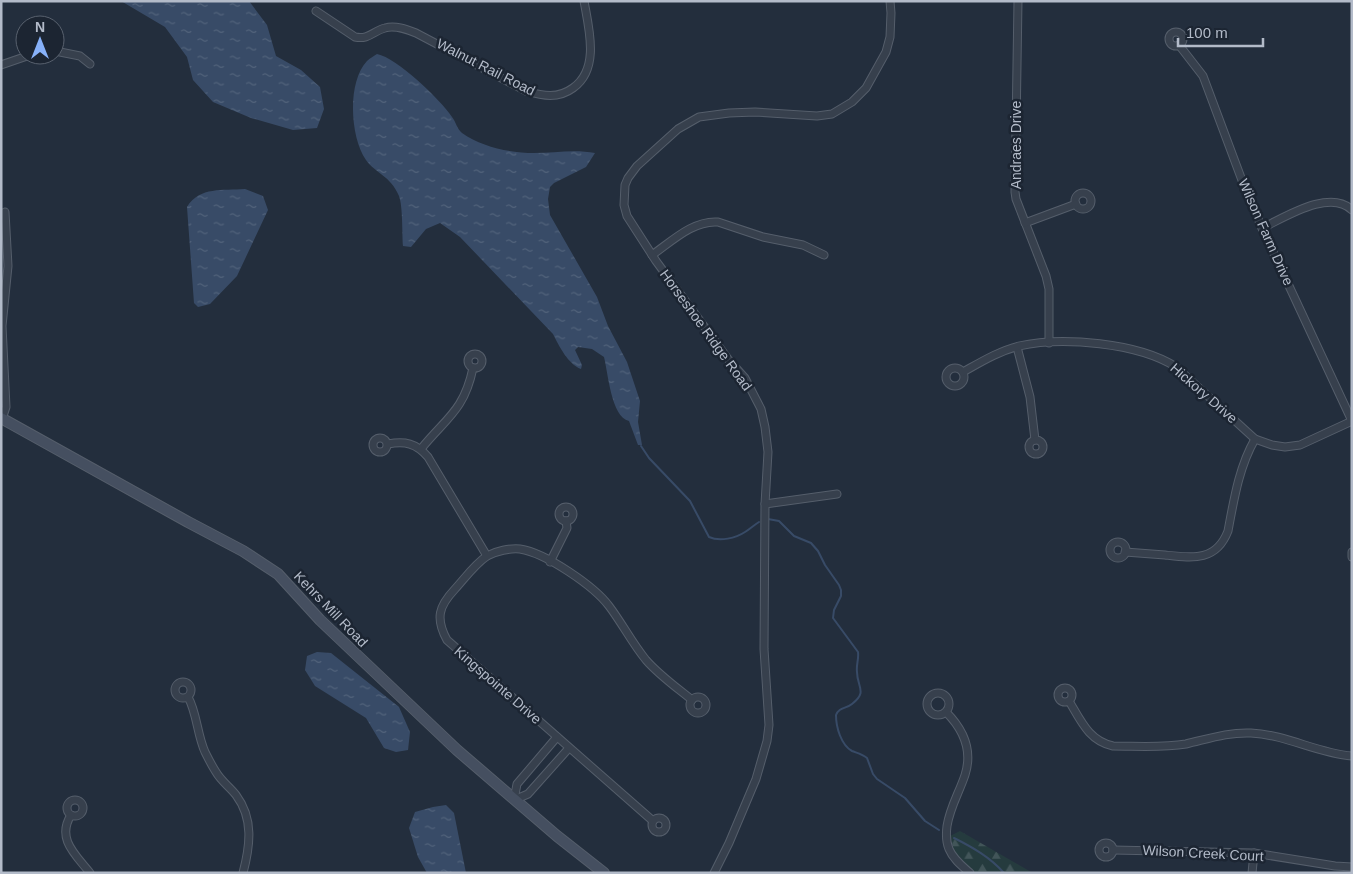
<svg xmlns="http://www.w3.org/2000/svg" width="1353" height="874" viewBox="0 0 1353 874" font-family="Helvetica,sans-serif">
<defs>
<pattern id="forest-firs" width="22" height="20" patternUnits="userSpaceOnUse" patternTransform="scale(1.25)"><rect width="22" height="20" fill="#253b3e"/><path d="M5 1l3.5 6h-7zM16 11l3.5 6h-7z" fill="#425559"/></pattern>
<pattern id="water-ripples" width="26" height="14" patternUnits="userSpaceOnUse" patternTransform="scale(1.25)"><rect width="26" height="14" fill="#384b67"/><path d="M2 4q2-2 4 0t4 0M15 11q2-2 4 0t4 0" fill="none" stroke="#52637b"/></pattern>
</defs>
<rect width="100%" height="100%" fill="#232e3d"/>
<!-- forest -->
<polygon fill="url(#forest-firs)" points="960,831 1031,872 1031,873 975,873 954,851 950,836"/>
<!-- water -->
<g fill="url(#water-ripples)">
<polygon points="121,1 249,1 267,25 276,56 301,70 320,87 324,109 317,128 293,130 251,118 213,102 193,80 187,57 165,27"/>
<path d="M377 54C397 58 440 99 452 117 456 122 457 129 462 133 482 147 510 153 534 153 555 153 574 149 595 153L586 167 554 183 550 187 548 199 550 215 597 297 608 326 627 362 640 401 638 422 642 445H638L629 421C611 417 608 372 604 357L592 349 578 347 575 350 582 365 581 369C568 364 559 346 553 334L460 237 440 223 426 229 411 247 403 246C402 233 403 207 399 196 390 175 376 174 366 160 350 137 347 82 367 61 370 58 374 56 377 54Z"/>
<path d="M245 189 263 196 268 210 237 276 210 304 198 307 194 303 187 207C200 186 223 191 245 189Z"/>
<polygon points="317,652 331,653 399,707 410,732 408,750 396,752 384,748 366,718 315,686 305,670 307,656"/>
<polygon points="446,805 454,813 466,873 427,873 418,857 409,828 415,812 433,807"/>
</g>
<g fill="none" stroke-linecap="round" stroke-linejoin="round">
<!-- stream -->
<g stroke="#384b67" stroke-width="2">
<path d="M641 446 649 458 690 501 709 537C720 542 736 538 745 532 750 529 754 525 759 522"/>
<path d="M768 519 779 521 794 536 811 543 818 551 825 565 839 585 841 590V596L834 610 833 618 858 652C859 659 856 665 857 672 857 687 868 692 852 704 846 709 839 707 836 715 836 727 841 745 852 751 857 753 862 754 867 758L873 774 877 779 905 798 925 821 939 830"/>
<path d="M954 838C972 847 990 857 1004 873"/>
</g>
<!-- minor casing -->
<g stroke="#555e6b" stroke-width="9">
<g id="minor">
<polyline points="1018,1 1015,192 1016,199 1046,276 1049,289 1049,343"/>
<path d="M316 11 355 37C369 40 373 31 385 28 395 25 406 29 416 33L526 91C543 96 558 99 573 88 600 69 589 29 584 1"/>
<circle cx="1176" cy="39" r="7"/>
<polyline points="1179,45 1203,76 1243,183 1262,228 1352,421"/>
<polyline points="55,51 80,56 90,64"/>
<polyline points="1,65 30,55"/>
<circle cx="1083" cy="201" r="8"/>
<polyline points="1025,223 1076,204"/>
<path d="M1262 228C1284 218 1330 188 1352 210"/>
<path d="M652 255C671 242 693 220 718 222L763 237 803 245 824 255"/>
<polyline points="1017,347 1030,397 1035,440"/>
<circle cx="475" cy="361" r="7"/>
<circle cx="955" cy="377" r="9"/>
<path d="M963 372C981 362 999 351 1019 346 1062 336 1139 343 1176 367L1255 439 1272 445 1285 447 1300 445 1352 421"/>
<polyline points="2,419 6,407 2,326 8,266 5,212"/>
<circle cx="380" cy="445" r="7"/>
<circle cx="1036" cy="447" r="7"/>
<path d="M388 444C405 441 416 443 428 457L487 556"/>
<path d="M421 449C446 418 464 411 473 368"/>
<polyline points="765,504 837,494"/>
<circle cx="566" cy="514" r="7"/>
<circle cx="1118" cy="550" r="8"/>
<path d="M1125 552C1138 553 1151 554 1165 555 1192 558 1216 562 1228 531 1234 499 1239 467 1255 439"/>
<polyline points="1352,552 1352,557"/>
<polyline points="550,562 567,528 566,521"/>
<circle cx="183" cy="690" r="8"/>
<circle cx="1065" cy="695" r="7"/>
<circle cx="938" cy="704" r="11"/>
<path d="M188 697C197 713 197 734 205 752 208 758 212 766 216 772 221 781 230 787 236 795 254 819 250 846 243 873"/>
<circle cx="698" cy="705" r="8"/>
<path d="M1069 701C1081 721 1089 741 1113 746 1137 746 1162 748 1186 744 1208 739 1228 732 1251 733 1288 735 1316 753 1352 756"/>
<path d="M946 712C963 729 973 750 965 775 959 793 950 807 947 826 946 834 946 842 949 849 953 859 962 866 970 873"/>
<circle cx="75" cy="808" r="8"/>
<polyline points="514,800 517,784 557,737"/>
<polyline points="514,800 528,794 569,748"/>
<path d="M71 815C56 839 76 855 90 873"/>
<circle cx="659" cy="825" r="7"/>
<path d="M653 821 447 640C435 618 439 606 455 589 465 578 475 564 487 556 496 551 510 548 520 549 546 553 594 586 609 606 622 623 632 643 646 660 659 675 676 687 692 700"/>
<circle cx="1106" cy="850" r="7"/>
<polyline points="1113,850 1254,853 1335,866 1352,867"/>
<polyline points="714,873 729,843 756,779 767,741 769,725 764,649 765,504 768,452 765,427 761,409 745,378 728,359 656,261 627,216 624,205 625,185 628,178 637,166 678,129 699,117 729,113 755,112 817,116 832,114 852,102 866,88 886,52 890,37 891,13 890,1"/>
<polyline points="1252,873 1254,853"/>
</g>
</g>
<!-- secondary casing -->
<g stroke="#555e6b" stroke-width="12">
<polyline id="secondary" points="1,418 188,522 243,551 278,574 320,620 457,750 557,836 604,873"/>
</g>
<!-- minor -->
<use href="#minor" stroke="#37404d" stroke-width="7"/>
<!-- secondary -->
<use href="#secondary" stroke="#454f60" stroke-width="10"/>
</g>
<g text-anchor="middle" dominant-baseline="central" stroke-width="5" stroke-linejoin="round" paint-order="stroke">
<!-- street labels -->
<g font-size="14" fill="#b3bbc9" stroke="#1c2532">
<text transform="translate(486 67) rotate(27)">Walnut Rail Road</text>
<text transform="translate(1016 145) rotate(-90)">Andraes Drive</text>
<text transform="translate(1266 232) rotate(66)">Wilson Farm Drive</text>
<text transform="translate(706 330) rotate(54)">Horseshoe Ridge Road</text>
<text transform="translate(1204 393) rotate(41)">Hickory Drive</text>
<text transform="translate(331 609) rotate(46)">Kehrs Mill Road</text>
<text transform="translate(498 685) rotate(41)">Kingspointe Drive</text>
<text transform="translate(1203 853) rotate(3)">Wilson Creek Court</text>
</g>
</g>
<!-- border -->
<rect width="1353" height="874" fill="none" stroke="#b3bbc9" stroke-width="5"/>
<!-- north arrow -->
<g transform="translate(40 40)"><circle r="24" fill="#1c2532" stroke="#58616e"/>
<path d="M0-4L9 19L0 12L-9 19Z" fill="#87b1f9"/>
<text y="-8" font-size="14" font-weight="bold" text-anchor="middle" fill="#b3bbc9">N</text>
</g>
<!-- scale -->
<path d="M1178 38v8h85v-8" fill="none" stroke="#b3bbc9" stroke-width="2.5"/>
<text x="1186" y="38" font-size="15" fill="#b3bbc9" stroke="#1c2532" stroke-width="4" paint-order="stroke">100 m</text>
</svg>
